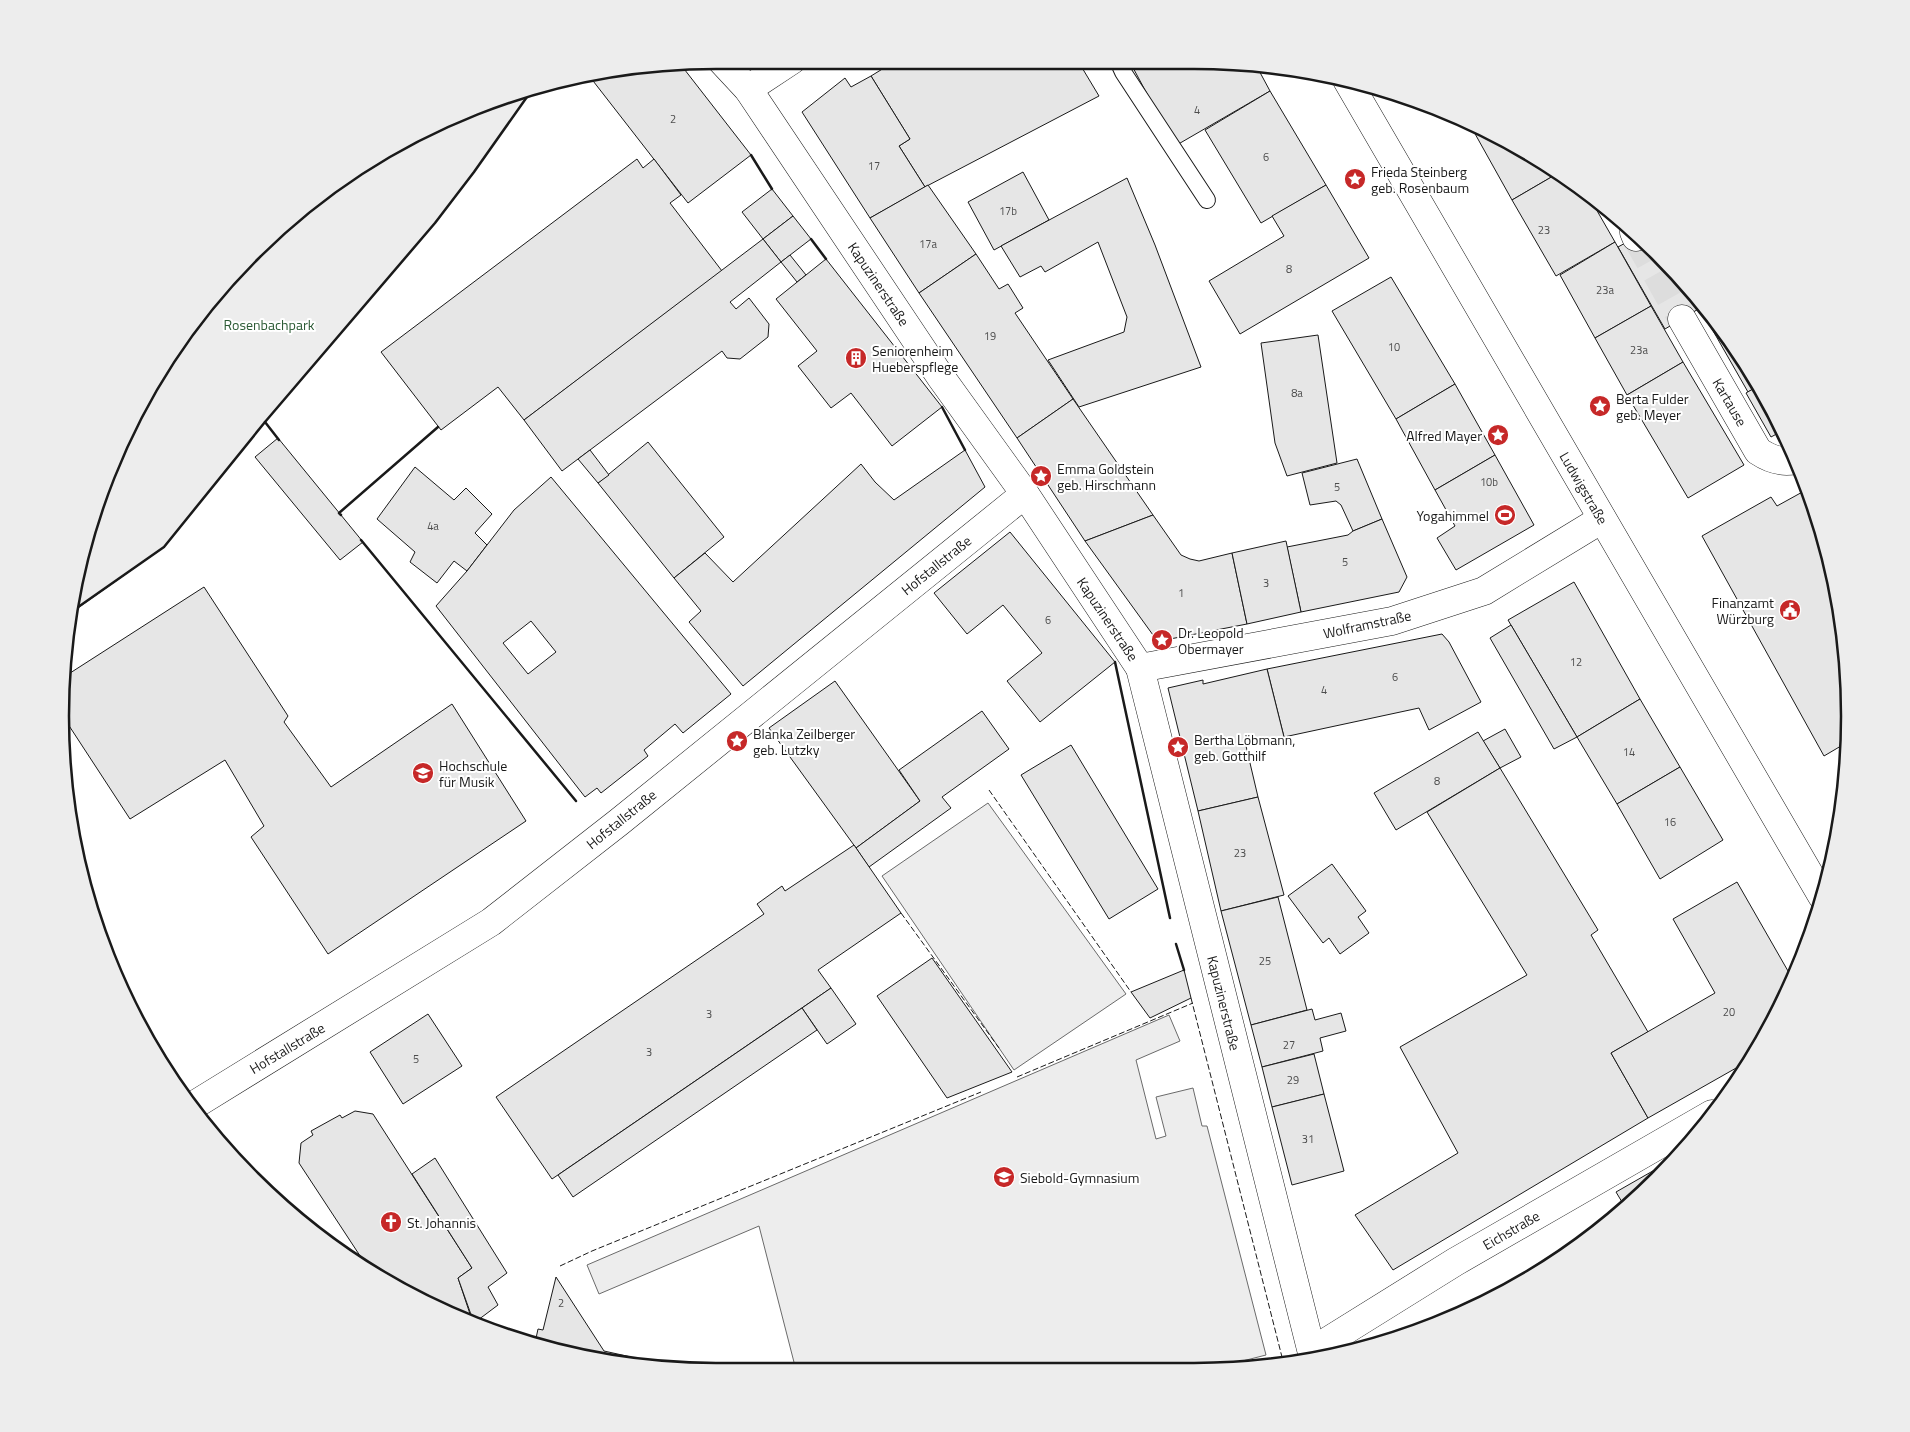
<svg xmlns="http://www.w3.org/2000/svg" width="1910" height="1432" viewBox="0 0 1910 1432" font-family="'Titillium Web',sans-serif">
<rect width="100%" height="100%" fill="#fff"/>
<!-- green -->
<g fill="#ededed" stroke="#6a6a6a">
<polygon points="534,87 474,172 435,223 265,422 164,547 71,613 73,588 128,426 223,283 316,196 388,148"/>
<polygon points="988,803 1126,994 1014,1070 882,876"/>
<polygon points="1169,1015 1180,1041 1136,1060 1156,1139 1166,1136 1156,1097 1193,1088 1202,1126 1207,1126 1266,1355 1219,1367 796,1370 759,1226 599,1294 587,1265"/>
</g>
<!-- building -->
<g fill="#e6e6e6" stroke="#1a1a1a" fill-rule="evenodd">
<polygon points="897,60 1078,61 1099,96 925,187 899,146 910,139 871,76"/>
<polygon points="1136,61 1237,61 1256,65 1270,91 1175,146 1131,64"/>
<polygon points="681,65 751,155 688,203 590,77"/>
<polygon points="871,76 910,139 899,146 925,187 870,218 802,112 845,78 851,87"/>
<polygon points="1270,91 1326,185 1261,223 1205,130"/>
<polygon points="1469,123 1558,170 1560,172 1512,200"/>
<polygon points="637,159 643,168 654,159 681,195 670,203 722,271 524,420 498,387 441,430 381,352"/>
<polygon points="1023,172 1049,220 994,250 968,202"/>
<polygon points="1560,172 1588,195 1615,242 1556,276 1512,200"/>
<polygon points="1127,178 1155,245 1201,367 1079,407 1048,360 1124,332 1127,317 1098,242 1045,272 1041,266 1020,277 1001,246"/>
<polygon points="928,185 976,254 919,293 870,218"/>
<polygon points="1326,185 1369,258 1240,334 1209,281 1284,236 1272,216"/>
<polygon points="772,189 793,216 763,239 742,212"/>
<polygon points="793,216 811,239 781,262 763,239"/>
<polygon points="1638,236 1658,252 1688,287 1700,308 1665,329 1618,247"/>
<polygon points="763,239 781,262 730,302 736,309 749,298 769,324 768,337 740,359 727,358 722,351 562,471 524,420"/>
<polygon points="1615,242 1651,306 1595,338 1560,275"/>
<polygon points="976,254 999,289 1008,284 1023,308 1015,313 1073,399 1017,438 919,293"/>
<polygon points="790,255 806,275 797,282 781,262"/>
<polygon points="826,259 942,407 892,446 851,393 831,408 798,366 817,351 776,299"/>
<polygon points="1391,277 1455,384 1396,419 1332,311"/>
<polygon points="1688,287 1715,317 1715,318 1708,322"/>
<polygon points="1651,306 1683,362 1627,395 1595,338"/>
<polygon points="1715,318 1758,386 1748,392 1708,322"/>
<polygon points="1318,335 1337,463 1287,476 1275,443 1261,343"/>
<polygon points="1683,362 1744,465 1688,498 1627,395"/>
<polygon points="1455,384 1495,455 1435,490 1396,419"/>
<polygon points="1758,386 1784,430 1771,437 1746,393"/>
<polygon points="1073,399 1153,515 1085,541 1017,438"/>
<polygon points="278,438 363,542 340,560 255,457"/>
<polygon points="648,442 724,537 674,578 598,483"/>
<polygon points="590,450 609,475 598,483 578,459"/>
<polygon points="965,450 985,487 743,686 689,622 701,611 674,578 705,553 733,582 861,464 875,482 894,500"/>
<polygon points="1495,455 1534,525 1456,570 1437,538 1455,526 1435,490"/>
<polygon points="1357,459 1382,519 1353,531 1341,505 1336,501 1310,505 1302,473"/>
<polygon points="415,467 454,500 466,488 492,514 475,533 487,545 467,571 454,561 437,583 410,562 415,552 377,519"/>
<path d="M551 477 731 694 683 733 675 724 644 750 648 756 601 793 597 788 585 797 436 606 467 571 514 510ZM531 621 556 652 528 674 503 643Z"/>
<polygon points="1806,490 1828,546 1849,673 1846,743 1824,756 1702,536 1771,497 1777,506"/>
<polygon points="1153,515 1181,555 1190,559 1199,561 1232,553 1247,624 1170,639 1153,635 1085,541"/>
<polygon points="1382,519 1407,577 1399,592 1301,612 1287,547 1348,535 1353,531"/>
<polygon points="1010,532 1115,662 1040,722 1007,681 1042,653 1003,605 967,634 934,593"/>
<polygon points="1286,541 1301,612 1247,624 1232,553"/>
<polygon points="1574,582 1640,699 1577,737 1508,620"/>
<polygon points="204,587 288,716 284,722 331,787 452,704 526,821 328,954 251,837 264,826 225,760 130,819 64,718 67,675"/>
<polygon points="1511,625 1577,737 1554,749 1490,638"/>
<polygon points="1442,634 1449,642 1481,702 1429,730 1419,708 1284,737 1267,669"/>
<polygon points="1267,669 1284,737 1246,746 1258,797 1198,811 1168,688 1203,680 1203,684"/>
<polygon points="835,681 920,801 856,848 769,728"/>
<polygon points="1640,699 1680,767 1617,804 1577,737"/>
<polygon points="982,711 1009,749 942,797 951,808 869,867 856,848 920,801 899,770"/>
<polygon points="1505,729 1521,757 1500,768 1483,741"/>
<polygon points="1478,732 1500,768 1396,830 1374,793"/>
<polygon points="1071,745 1158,889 1109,919 1021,775"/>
<polygon points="1680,767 1723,840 1660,879 1617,804"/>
<polygon points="1500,768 1598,930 1591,935 1648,1032 1611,1053 1648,1118 1393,1270 1355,1215 1458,1153 1400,1047 1527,975 1427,812"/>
<polygon points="1258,797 1284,895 1221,911 1198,811"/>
<polygon points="854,845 901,913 818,970 831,988 552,1179 496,1097 764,914 757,904 782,886 785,891"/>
<polygon points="1332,864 1366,911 1358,917 1369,933 1340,954 1329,938 1323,943 1288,896"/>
<polygon points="1737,882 1792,978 1762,1044 1752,1059 1648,1118 1611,1053 1715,993 1673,919"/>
<polygon points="1278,897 1307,1010 1251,1025 1221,911"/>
<polygon points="932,958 1012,1072 947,1098 877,996"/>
<polygon points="1184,970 1191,998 1150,1018 1131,992"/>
<polygon points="831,988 856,1024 827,1044 802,1008"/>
<polygon points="802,1008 817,1030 573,1197 558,1175"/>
<polygon points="1312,1009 1315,1020 1341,1013 1346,1031 1320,1038 1323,1051 1262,1067 1251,1025"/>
<polygon points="428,1014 462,1066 403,1104 370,1052"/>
<polygon points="1314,1054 1324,1094 1272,1107 1262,1067"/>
<polygon points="1324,1094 1344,1171 1292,1185 1272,1107"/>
<polygon points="355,1111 373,1114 472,1268 458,1278 473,1323 388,1284 370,1271 299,1163 301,1143 313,1135 311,1131 340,1115 342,1118"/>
<polygon points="1679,1156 1625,1207 1616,1192"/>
<polygon points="435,1158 507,1273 488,1287 498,1305 474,1323 458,1278 472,1268 412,1174"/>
<polygon points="556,1277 604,1351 631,1357 630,1362 535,1343 538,1329 543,1330"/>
<polygon points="1475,1305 1445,1322 1443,1313"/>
<polygon points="1273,1359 1274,1366 1244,1367"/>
</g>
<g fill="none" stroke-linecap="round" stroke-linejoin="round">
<!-- street-tunnel -->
<polyline stroke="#ddd" stroke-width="28" stroke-dasharray="28 14" stroke-linecap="butt" points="1636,237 1682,319"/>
<!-- lane casing -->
<g stroke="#1a1a1a" stroke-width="18">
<polyline id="lane" points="1118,61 1123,72 1207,200"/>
</g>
<!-- street casing -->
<g stroke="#1a1a1a" stroke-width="29">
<g id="street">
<polyline points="721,60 748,89 940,376 1025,494 1140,668 1313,1357"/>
<polyline points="748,89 792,60"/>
<polyline points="1634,232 1636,237"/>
<path d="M1682 319 1758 451C1770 459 1781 463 1795 460"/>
<polyline points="1140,668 1392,621 1484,591 1602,519"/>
<polyline points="191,1107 491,922 619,822 1025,494"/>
<polyline points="1312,1351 1455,1262 1712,1114"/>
</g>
</g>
<!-- secondary casing -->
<g stroke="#1a1a1a" stroke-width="29">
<polyline id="secondary" points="1347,80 1822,896"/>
</g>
<!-- lane -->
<use href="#lane" stroke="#fff" stroke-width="16"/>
<!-- street -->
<use href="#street" stroke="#fff" stroke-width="28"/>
<!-- secondary -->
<use href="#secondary" stroke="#fff" stroke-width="28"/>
<!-- fence -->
<g stroke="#1a1a1a" stroke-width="1" stroke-dasharray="6 2.5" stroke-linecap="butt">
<polyline points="989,790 1131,992"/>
<polyline points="901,913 999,1048"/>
<polyline points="1191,998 1283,1361"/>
<polyline points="1017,1077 1193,1003"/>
<polyline points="560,1266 592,1251 981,1092"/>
</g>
<!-- wall -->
<g stroke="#1a1a1a" stroke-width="2.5">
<polyline points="751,155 772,189"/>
<polyline points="811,239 826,259"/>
<polyline points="942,407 965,450"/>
<polyline points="265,422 279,440"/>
<polyline points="341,515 339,513 438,427"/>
<polyline points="361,540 576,801"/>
<polyline points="71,612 164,547 265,422 435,223 474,172 534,87"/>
<polyline points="1115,662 1170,918"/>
<polyline points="1176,944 1184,970"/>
</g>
</g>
<!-- icons -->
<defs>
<g id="sight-disc" transform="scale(1.125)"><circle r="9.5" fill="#c62828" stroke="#fff"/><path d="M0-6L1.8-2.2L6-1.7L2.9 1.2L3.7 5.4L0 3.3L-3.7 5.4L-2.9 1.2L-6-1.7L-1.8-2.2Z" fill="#fff"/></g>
<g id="building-disc" transform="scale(1.125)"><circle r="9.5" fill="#c62828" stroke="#fff"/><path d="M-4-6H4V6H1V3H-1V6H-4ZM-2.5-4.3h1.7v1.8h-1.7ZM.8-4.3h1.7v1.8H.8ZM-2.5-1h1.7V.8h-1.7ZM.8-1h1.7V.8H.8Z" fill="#fff"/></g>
<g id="stadium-disc" transform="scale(1.125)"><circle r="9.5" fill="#c62828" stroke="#fff"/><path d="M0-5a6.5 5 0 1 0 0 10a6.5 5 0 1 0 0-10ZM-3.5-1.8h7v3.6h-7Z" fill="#fff"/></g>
<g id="civic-disc" transform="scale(1.125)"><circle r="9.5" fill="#c62828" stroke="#fff"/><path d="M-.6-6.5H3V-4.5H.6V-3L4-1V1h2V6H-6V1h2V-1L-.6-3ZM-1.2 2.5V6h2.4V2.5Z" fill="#fff"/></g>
<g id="university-disc" transform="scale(1.125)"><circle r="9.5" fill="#c62828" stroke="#fff"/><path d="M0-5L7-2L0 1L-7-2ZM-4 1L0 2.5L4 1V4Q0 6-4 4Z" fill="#fff"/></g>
<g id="school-disc" transform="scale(1.125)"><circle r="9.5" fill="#c62828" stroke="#fff"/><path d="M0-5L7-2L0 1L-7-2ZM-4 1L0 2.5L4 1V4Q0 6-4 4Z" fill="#fff"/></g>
<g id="church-disc" transform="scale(1.125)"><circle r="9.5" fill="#c62828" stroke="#fff"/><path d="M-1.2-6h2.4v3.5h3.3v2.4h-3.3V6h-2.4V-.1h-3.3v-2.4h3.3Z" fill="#fff"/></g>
</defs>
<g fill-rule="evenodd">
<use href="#sight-disc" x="1355" y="179"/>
<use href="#building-disc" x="856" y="358"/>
<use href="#sight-disc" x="1600" y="406"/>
<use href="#sight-disc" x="1498" y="435"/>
<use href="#sight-disc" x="1041" y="476"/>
<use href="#stadium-disc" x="1505" y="515"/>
<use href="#civic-disc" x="1790" y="610"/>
<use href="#sight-disc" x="1162" y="640"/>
<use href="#sight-disc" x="737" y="741"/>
<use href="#sight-disc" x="1178" y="747"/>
<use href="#university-disc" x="423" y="773"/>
<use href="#school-disc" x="1004" y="1177"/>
<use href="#church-disc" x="391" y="1222"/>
</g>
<g text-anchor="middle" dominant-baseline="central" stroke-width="4" stroke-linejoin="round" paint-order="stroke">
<!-- number labels -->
<g font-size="11" fill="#4d4d4d">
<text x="1197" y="110">4</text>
<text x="673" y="119">2</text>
<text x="1266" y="157">6</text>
<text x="874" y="166">17</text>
<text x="1008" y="211">17b</text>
<text x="1544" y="230">23</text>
<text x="928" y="244">17a</text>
<text x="1289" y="269">8</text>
<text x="1605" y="290">23a</text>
<text x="990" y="336">19</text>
<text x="1394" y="347">10</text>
<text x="1639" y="350">23a</text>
<text x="1297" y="393">8a</text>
<text x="1489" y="482">10b</text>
<text x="1337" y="487">5</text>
<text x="433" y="526">4a</text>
<text x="1345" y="562">5</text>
<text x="1266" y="583">3</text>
<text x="1181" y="593">1</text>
<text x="1048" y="620">6</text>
<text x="1576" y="662">12</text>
<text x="1395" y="677">6</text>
<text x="1324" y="690">4</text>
<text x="1629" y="752">14</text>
<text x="1437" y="781">8</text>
<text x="1670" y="822">16</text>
<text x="1240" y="853">23</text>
<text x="1265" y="961">25</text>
<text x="1729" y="1012">20</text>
<text x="709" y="1014">3</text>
<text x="1289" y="1045">27</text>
<text x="649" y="1052">3</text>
<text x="416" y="1059">5</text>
<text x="1293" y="1080">29</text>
<text x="1308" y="1139">31</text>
<text x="561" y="1303">2</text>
</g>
<!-- poi labels -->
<g font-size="14" fill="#1a1a1a" stroke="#fff" text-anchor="start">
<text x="1371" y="171">Frieda Steinberg<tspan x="1371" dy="16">geb. Rosenbaum</tspan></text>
<text x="872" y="350">Seniorenheim<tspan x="872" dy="16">Hueberspflege</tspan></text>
<text x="1616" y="398">Berta Fulder<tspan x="1616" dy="16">geb. Meyer</tspan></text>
<text x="1482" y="435" text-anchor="end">Alfred Mayer</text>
<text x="1057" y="468">Emma Goldstein<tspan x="1057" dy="16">geb. Hirschmann</tspan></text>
<text x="1489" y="515" text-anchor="end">Yogahimmel</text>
<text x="1774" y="602" text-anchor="end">Finanzamt<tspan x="1774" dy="16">Würzburg</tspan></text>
<text x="1178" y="632">Dr. Leopold<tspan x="1178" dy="16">Obermayer</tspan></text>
<text x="753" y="733">Blanka Zeilberger<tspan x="753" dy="16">geb. Lutzky</tspan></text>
<text x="1194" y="739">Bertha Löbmann,<tspan x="1194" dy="16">geb. Gotthilf</tspan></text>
<text x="439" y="765">Hochschule<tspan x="439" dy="16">für Musik</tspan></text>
<text x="1020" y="1177">Siebold-Gymnasium</text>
<text x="407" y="1222">St. Johannis</text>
</g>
<!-- street labels -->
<g font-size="14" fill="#1a1a1a" stroke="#fff">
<text transform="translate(879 284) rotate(56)">Kapuzinerstraße</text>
<text transform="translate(1730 402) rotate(60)">Kartause</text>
<text transform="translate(1584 488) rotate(60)">Ludwigstraße</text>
<text transform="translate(936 565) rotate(-39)">Hofstallstraße</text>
<text transform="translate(1108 619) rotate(56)">Kapuzinerstraße</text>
<text transform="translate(1367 624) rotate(-12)">Wolframstraße</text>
<text transform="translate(621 819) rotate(-39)">Hofstallstraße</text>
<text transform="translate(1224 1003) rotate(76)">Kapuzinerstraße</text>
<text transform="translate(287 1048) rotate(-31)">Hofstallstraße</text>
<text transform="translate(1511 1230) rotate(-30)">Eichstraße</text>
</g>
<!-- park labels -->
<g font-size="14" fill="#2b5a34" stroke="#fff">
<text x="269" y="324">Rosenbachpark</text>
</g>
</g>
<!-- crop -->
<path d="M0 0H1910V1432H0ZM716 69H1194A647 647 0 0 1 1841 716V716A647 647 0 0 1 1194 1363H716A647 647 0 0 1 69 716V716A647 647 0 0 1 716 69Z" fill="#ededed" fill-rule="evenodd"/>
<path fill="none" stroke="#1a1a1a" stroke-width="2.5" d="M716 69H1194A647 647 0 0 1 1841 716V716A647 647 0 0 1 1194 1363H716A647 647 0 0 1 69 716V716A647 647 0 0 1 716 69Z"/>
</svg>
